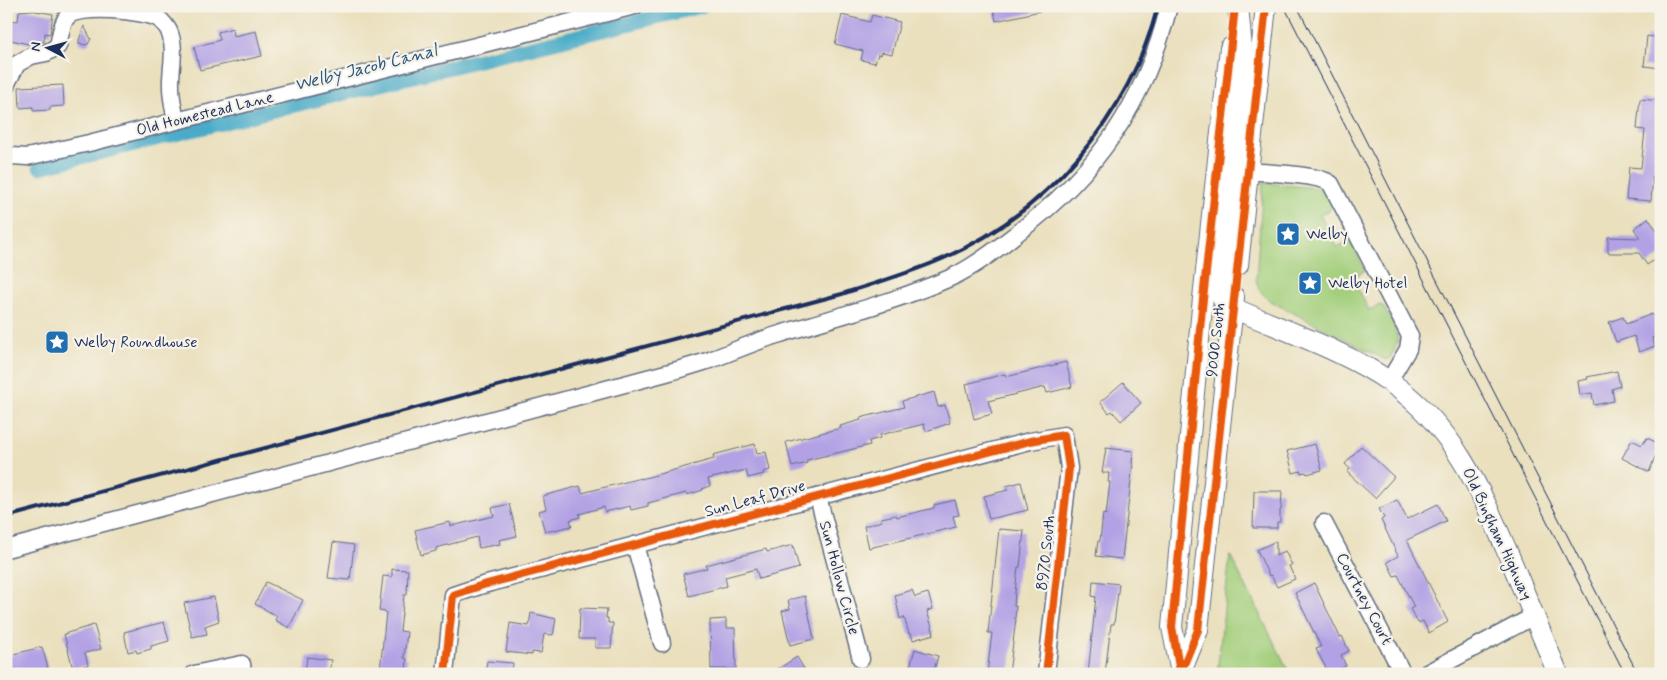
<svg xmlns="http://www.w3.org/2000/svg" width="1667" height="680" viewBox="0 0 1667 680" font-family="Mynerve,sans-serif">
<rect width="100%" height="100%" fill="#f7f3e8"/>
<filter id="ink" filterUnits="userSpaceOnUse"><feTurbulence type="fractalNoise" baseFrequency=".02" numOctaves="2"/><feDisplacementMap in="SourceGraphic" scale="10" xChannelSelector="R" yChannelSelector="G"/><feConvolveMatrix kernelMatrix="1 2 1 2 8 2 1 2 1" color-interpolation-filters="sRGB"/></filter>
<filter id="wash" filterUnits="userSpaceOnUse"><feTurbulence type="fractalNoise" baseFrequency=".0096" numOctaves="4" result="noise"/><feDisplacementMap in="SourceGraphic" scale="20" xChannelSelector="R" yChannelSelector="G"/><feGaussianBlur stdDeviation="1.12" result="paint"/><feColorMatrix in="noise" values="0 0 0 0 0 0 0 0 0 0 0 0 0 0 0 0 0 1.4 0 .05"/><feComposite in="paint" operator="in"/></filter>
<g filter="url(#wash)">
<rect width="100%" height="100%" fill="#eae0be"/>
<!-- green -->
<g fill="#a3cf7c" stroke="#5f7f6d">
<path d="M1263 183 1317 188C1325 191 1333 200 1332 208L1320 215 1337 247 1349 241 1351 242 1364 269 1363 272 1352 278 1369 310 1380 305 1383 306C1394 327 1405 335 1390 358L1386 360 1270 301 1259 290 1256 280Z"/>
<polygon points="1230,555 1290,674 1217,674"/>
</g>
<g fill="none" stroke-linecap="round" stroke-linejoin="round">
<!-- canal -->
<polyline stroke="#48abc7" stroke-width="15" points="40,167 701,6"/>
</g>
<g id="blocks">
<!-- building -->
<g fill="#b2a2e5">
<polygon points="993,6 1040,6 1040,11 996,21"/>
<polygon points="30,10 53,14 50,34 45,33 44,42 28,44 11,40 10,31 6,31 6,20 18,21 19,11"/>
<polygon points="842,15 870,22 872,15 900,22 892,54 882,52 881,55 878,54 875,63 861,60 863,51 835,44"/>
<polygon points="84,26 91,39 88,44 85,45 79,43 79,40"/>
<polygon points="233,28 234,36 256,31 262,56 200,70 194,47 220,40 218,32"/>
<polygon points="1647,36 1661,38 1661,68 1644,66"/>
<polygon points="63,85 64,106 50,107 50,110 33,111 33,107 20,108 19,87"/>
<polygon points="1640,99 1661,101 1661,149 1658,176 1653,175 1651,201 1626,199 1629,167 1641,168 1645,130 1637,129"/>
<polygon points="1648,218 1661,236 1661,255 1647,265 1639,253 1608,253 1608,237 1640,238 1634,229"/>
<polygon points="1661,313 1661,335 1652,338 1655,346 1639,352 1634,336 1616,342 1609,322 1623,317 1626,324 1652,314 1653,316"/>
<polygon points="1066,362 1072,387 1047,393 1045,387 988,401 992,414 974,419 966,384 1005,374 1006,377"/>
<polygon points="1617,371 1620,386 1612,389 1614,401 1594,405 1592,393 1580,395 1578,381 1588,379 1587,377"/>
<polygon points="1123,382 1141,403 1121,421 1112,411 1109,413 1100,402"/>
<polygon points="934,392 938,407 945,405 950,423 926,431 924,424 880,435 880,438 869,441 870,445 807,460 807,463 792,467 786,442 841,428 840,426 861,420 860,418 904,407 902,401"/>
<polygon points="1647,438 1660,444 1649,472 1622,458 1632,440 1642,445"/>
<polygon points="755,444 757,454 766,452 770,470 763,472 764,474 748,478 746,470 708,479 710,486 702,489 703,490 687,495 686,493 648,503 648,506 631,510 630,506 605,512 604,507 579,514 580,517 570,520 572,526 545,532 539,511 546,509 543,496 580,486 582,493 641,478 641,479 714,459 713,455"/>
<polygon points="1315,444 1322,470 1307,474 1306,472 1301,473 1301,471 1293,473 1287,451"/>
<polygon points="1361,446 1394,477 1375,498 1347,472 1350,469 1345,464"/>
<polygon points="1106,448 1133,451 1132,463 1133,463 1122,559 1096,556 1098,541 1100,541 1103,514 1106,515 1110,482 1108,482 1109,473 1102,473"/>
<polygon points="1021,482 1028,510 989,519 984,496 1008,490 1006,486"/>
<polygon points="1254,491 1282,491 1281,510 1280,510 1280,522 1277,522 1277,528 1253,528"/>
<polygon points="955,500 959,515 953,516 956,527 869,548 864,526 882,521 881,518 896,515 897,517 934,508 934,505"/>
<polygon points="1397,500 1407,519 1438,504 1446,521 1407,540 1448,622 1429,633 1423,621 1418,623 1410,609 1414,607 1398,575 1394,576 1387,562 1398,556 1381,520 1384,518 1379,509"/>
<polygon points="509,504 517,536 499,540 500,544 479,548 477,537 436,548 436,551 421,555 415,530 450,522 451,526 494,516 492,508"/>
<polygon points="999,529 1024,531 1020,567 1018,567 1015,592 1014,606 1016,606 1015,619 1016,619 1009,674 987,674 992,633 988,633"/>
<polygon points="1276,541 1276,556 1285,551 1292,565 1289,566 1295,579 1277,587 1271,575 1269,576 1257,550"/>
<polygon points="333,542 354,545 350,580 328,578"/>
<polygon points="793,545 799,568 759,579 756,569 725,577 727,586 689,596 683,574 707,568 706,565 766,549 767,552"/>
<polygon points="392,569 408,570 407,595 404,595 400,631 407,632 404,658 407,659 406,674 389,674 389,672 380,671 386,612 379,611 383,576 392,577"/>
<polygon points="1093,581 1119,584 1114,624 1111,624 1105,674 1088,674 1096,597 1092,596"/>
<polygon points="266,582 303,600 289,628 275,620 277,616 255,604"/>
<polygon points="1314,583 1340,637 1342,636 1349,651 1341,655 1346,666 1331,674 1329,674 1316,649 1321,647 1295,593"/>
<polygon points="912,590 915,597 928,593 933,609 927,611 934,634 913,640 911,634 909,634 904,617 900,619 895,595"/>
<polygon points="805,596 814,639 790,645 782,611 790,609 788,600"/>
<polygon points="214,597 219,621 205,626 207,634 192,637 184,603"/>
<polygon points="580,608 607,609 606,618 608,618 608,623 613,623 611,648 595,648 595,639 579,639"/>
<polygon points="531,613 556,619 553,635 544,634 541,653 532,652 532,655 506,652 510,623 529,626"/>
<polygon points="726,619 726,628 735,628 736,669 711,669 710,620"/>
<polygon points="164,622 169,641 151,646 151,649 137,653 136,650 128,652 124,632"/>
<polygon points="94,625 101,649 85,653 88,665 73,669 64,634"/>
<polygon points="42,647 48,668 25,674 6,674 6,656"/>
<polygon points="915,649 938,656 933,674 908,674"/>
<polygon points="307,657 331,660 329,674 305,674"/>
<polygon points="797,657 807,674 770,674"/>
<polygon points="487,661 513,663 512,674 485,674"/>
</g>
</g>
</g>
<g filter="url(#ink)">
<use href="#blocks" fill-opacity="0" stroke="#636d80" stroke-width="1"/>
<g fill="none" stroke-linecap="round" stroke-linejoin="round">
<!-- minor casing -->
<g stroke="#636d80" stroke-width="19">
<g id="minor">
<path d="M6 87 7 83 17 64 31 56 46 53 58 46C60 38 61 24 67 17 78 4 145 11 159 19 162 21 167 27 169 31 177 49 170 68 171 87 171 98 174 110 176 121"/>
<polyline points="6,158 12,156 27,157 89,143 635,6"/>
<path d="M1248 171C1265 173 1321 174 1331 184L1410 336 1408 349 1389 381"/>
<polyline points="818,497 861,659"/>
<polyline points="1324,523 1403,674"/>
<polyline points="635,545 662,643"/>
<path d="M6 549 666 373C681 369 695 365 710 360 732 352 754 342 777 335 835 317 895 302 950 278 974 267 996 250 1016 234 1096 174 1145 104 1169 6"/>
<polyline points="194,674 242,664 243,674"/>
<polyline points="445,674 453,595 483,585 1030,441 1064,435 1069,468 1046,674"/>
<polyline points="1425,674 1534,616"/>
</g>
</g>
<!-- major casing -->
<g stroke="#636d80" stroke-width="22">
<g id="major">
<path d="M1238 6 1242 49 1240 104 1221 292 1223 300 1233 308C1283 330 1346 351 1390 382 1454 427 1480 489 1510 558 1526 597 1542 635 1558 674"/>
<polyline points="1238,265 1266,6"/>
<polyline points="1181,673 1172,627 1202,308 1230,48"/>
<polyline points="1180,674 1198,630 1234,297"/>
</g>
</g>
<!-- minor -->
<use href="#minor" stroke="#fff" stroke-width="16"/>
<!-- major -->
<use href="#major" stroke="#fff" stroke-width="20"/>
<!-- tram -->
<g stroke="#1b2f5e" stroke-width="1">
<polyline points="1284,6 1625,674"/>
<polyline points="1297,6 1638,674"/>
</g>
<!-- rail -->
<path stroke="#1b2f5e" stroke-width="4" d="M6 517 842 294C876 283 910 273 942 259 1047 213 1129 117 1158 6"/>
<!-- cycleway casing -->
<g stroke="#f7f3e8" stroke-width="11">
<g id="cycleway">
<polyline points="1180,672 1172,627 1202,308 1235,6"/>
<polyline points="445,674 453,595 483,585 1030,441 1064,435 1069,468 1046,674"/>
<polyline points="1180,674 1198,630 1266,6"/>
</g>
</g>
<!-- cycleway -->
<use href="#cycleway" stroke="#e8590c" stroke-width="8"/>
</g>
</g>
<!-- icons -->
<defs>
<g id="sight-square" transform="scale(1.25)"><rect x="-9" y="-9" width="18" height="18" rx="4" fill="#1f6fb2" stroke="#f7f3e8"/><path d="M0-6L1.8-2.2L6-1.7L2.9 1.2L3.7 5.4L0 3.3L-3.7 5.4L-2.9 1.2L-6-1.7L-1.8-2.2Z" fill="#fff"/></g>
</defs>
<g fill-rule="evenodd">
<use href="#sight-square" x="1288" y="234"/>
<use href="#sight-square" x="1310" y="283"/>
<use href="#sight-square" x="57" y="342"/>
</g>
<g text-anchor="middle" dominant-baseline="central" stroke-width="4.5" stroke-linejoin="round" paint-order="stroke">
<!-- street labels -->
<g font-size="16" fill="#1b2f5e" stroke="#f7f3e8">
<text transform="translate(205 114) rotate(-14)">Old Homestead Lane</text>
<text transform="translate(1216 340) rotate(-84)">9000 South</text>
<text transform="translate(755 499) rotate(-15)">Sun Leaf Drive</text>
<text transform="translate(1497 534) rotate(65)">Old Bingham Highway</text>
<text transform="translate(1046 553) rotate(-84)">8970 South</text>
<text transform="translate(839 578) rotate(75)">Sun Hollow Circle</text>
<text transform="translate(1364 599) rotate(62)">Courtney Court</text>
</g>
<!-- poi labels -->
<g font-size="16" fill="#1b2f5e" stroke="#f7f3e8" text-anchor="start">
<text x="1306" y="234">Welby</text>
<text x="1328" y="283">Welby Hotel</text>
<text x="74" y="342">Welby Roundhouse</text>
</g>
<!-- water labels -->
<g font-size="18" font-style="italic" fill="#2b5a83" stroke="#f7f3e8">
<text transform="translate(366 68) rotate(-14)">Welby Jacob Canal</text>
</g>
</g>
<!-- margin -->
<rect width="1667" height="680" fill="none" stroke="#f7f3e8" stroke-width="25"/>
<!-- north arrow -->
<g transform="translate(48 48) rotate(276)" stroke="#f7f3e8" stroke-width="4" paint-order="stroke">
<path d="M0-4L9 19L0 12L-9 19Z" fill="#1b2f5e"/>
<text y="-8" font-size="14" font-weight="bold" text-anchor="middle" fill="#1b2f5e">N</text>
</g>
</svg>
